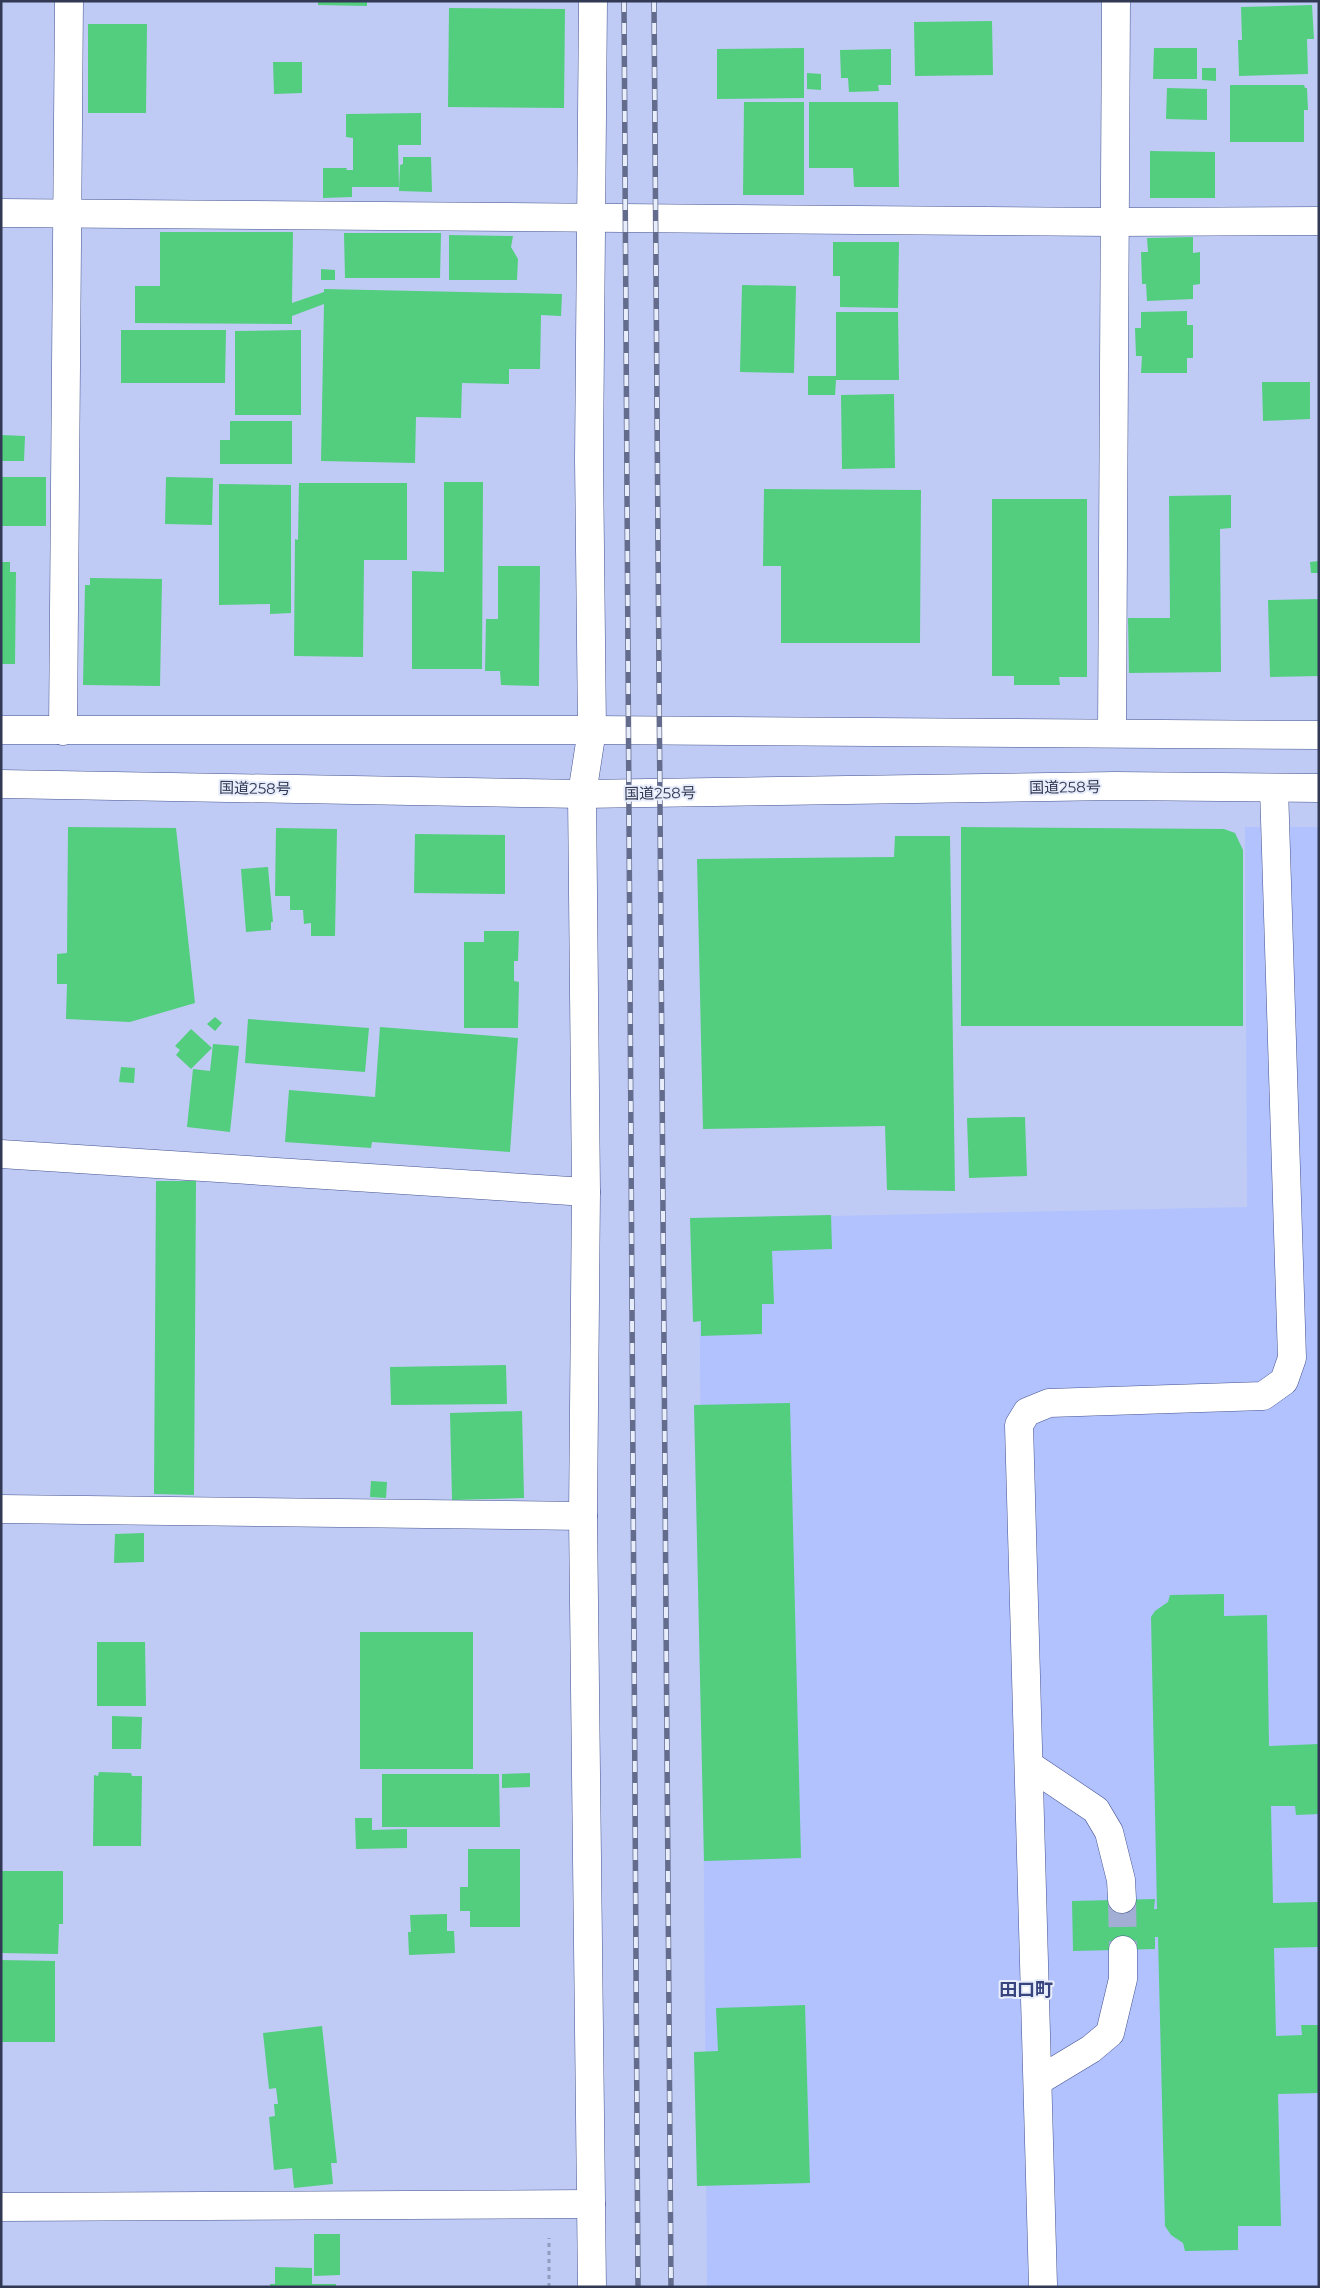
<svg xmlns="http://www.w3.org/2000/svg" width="1320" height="2288" viewBox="0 0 1320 2288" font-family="Montserrat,'Noto Sans JP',sans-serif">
<rect width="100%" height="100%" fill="#bfcbf4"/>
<!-- built -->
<polygon fill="#b1c2fe" points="1245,827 1319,827 1319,2287 707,2287 699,1219 1247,1207"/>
<!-- building -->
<g fill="#52ce7e">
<polygon points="318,1 367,1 367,6 318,5"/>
<polygon points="1312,5 1314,39 1307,39 1308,74 1239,76 1238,40 1242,40 1241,7"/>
<polygon points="449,8 565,9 564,108 448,107"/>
<polygon points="992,21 993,75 915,76 914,22"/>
<polygon points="88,24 147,24 146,113 88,113"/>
<polygon points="804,48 804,98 717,99 717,49"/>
<polygon points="1154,48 1197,48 1197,79 1153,79"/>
<polygon points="891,49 891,85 878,85 879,91 849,92 848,78 841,78 840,50"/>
<polygon points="273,62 302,62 302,93 274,94"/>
<polygon points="1202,68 1216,68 1216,81 1202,80"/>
<polygon points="807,73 821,74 821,90 807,89"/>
<polygon points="1230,85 1304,85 1305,88 1307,88 1308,110 1304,110 1304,142 1230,142"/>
<polygon points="1167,88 1207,89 1207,120 1166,119"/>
<polygon points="744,102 804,102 804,195 743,195"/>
<polygon points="809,102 898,102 899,187 854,187 853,168 809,168"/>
<polygon points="421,113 421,145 398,145 399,187 352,187 352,197 323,198 323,168 347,168 346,170 353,170 353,138 346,137 346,114"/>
<polygon points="1150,151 1215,152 1215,198 1150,198"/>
<polygon points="403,157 431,157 432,192 399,191 400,165 403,164"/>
<polygon points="160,232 293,232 292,303 324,292 324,289 562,294 561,316 541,315 540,369 509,369 509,384 462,383 461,418 416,417 415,463 321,461 324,304 292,316 292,324 135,323 135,286 160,286"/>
<polygon points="344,233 441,233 440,278 345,278"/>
<polygon points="449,235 513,236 511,247 518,259 517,280 449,280"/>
<polygon points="1193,237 1193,253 1200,252 1200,284 1193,285 1193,299 1147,301 1146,284 1142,284 1141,252 1148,252 1147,238"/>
<polygon points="833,242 899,242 898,308 840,307 840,276 833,276"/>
<polygon points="321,269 335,270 335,280 321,280"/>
<polygon points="742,285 796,286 794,373 740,372"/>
<polygon points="1187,311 1187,325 1193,325 1193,358 1187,358 1187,373 1141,373 1142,356 1136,356 1135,328 1141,328 1141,312"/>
<polygon points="836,312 898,312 899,380 836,380 835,395 808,395 808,376 836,376"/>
<polygon points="121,330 226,330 225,383 121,383"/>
<polygon points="301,330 301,415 235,415 235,331"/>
<polygon points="1262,382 1310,382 1310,419 1263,421"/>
<polygon points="894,394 895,468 842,469 841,395"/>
<polygon points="230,421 292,421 292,464 220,464 220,440 230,440"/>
<polygon points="1,435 25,436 24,461 1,461"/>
<rect x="1" y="477" width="45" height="49"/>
<polygon points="166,477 213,478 212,525 165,524"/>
<polygon points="444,482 483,482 482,669 412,669 412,571 444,572"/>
<polygon points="299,483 407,483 407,560 364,560 363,657 294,656 295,539 298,540"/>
<polygon points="219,484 291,485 291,613 270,614 270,604 219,605"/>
<polygon points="764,489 921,490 920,643 781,643 781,566 763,566"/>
<polygon points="1231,495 1231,528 1220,529 1221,672 1129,673 1128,618 1170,618 1169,496"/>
<polygon points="992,499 1087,499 1087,677 1059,677 1060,685 1014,685 1014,676 992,676"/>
<polygon points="1319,561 1319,573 1311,573 1310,562"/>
<polygon points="1,562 10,562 10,572 16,572 15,664 1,664"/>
<polygon points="498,566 540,566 539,686 501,685 500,671 485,671 486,619 498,619"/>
<polygon points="90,578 162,579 160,686 83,685 85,585 90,585"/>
<polygon points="1319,599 1319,676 1270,677 1268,600"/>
<polygon points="68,827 176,828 195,1003 130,1022 66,1019 67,984 57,984 57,954 67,953"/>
<polygon points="961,827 1224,829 1235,833 1243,850 1243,1026 961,1026"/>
<polygon points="276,828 337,829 335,936 311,936 311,923 304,924 303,910 290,910 290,896 275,896"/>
<polygon points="415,834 505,835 505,894 414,893"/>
<polygon points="895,836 950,836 955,1191 887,1190 885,1126 703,1129 697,859 894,857"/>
<polygon points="268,867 273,922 271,922 271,930 246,932 241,869"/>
<polygon points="484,931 519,931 518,961 514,961 514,981 519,982 518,1028 464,1028 464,942 484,942"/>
<polygon points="215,1017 222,1023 215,1031 207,1024"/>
<polygon points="248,1019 369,1028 365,1072 245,1063"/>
<polygon points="380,1027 518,1038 510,1152 372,1142 371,1148 285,1142 289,1090 375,1097"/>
<polygon points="191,1029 212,1048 191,1069 176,1055 180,1050 175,1046"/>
<polygon points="213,1044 239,1046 230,1132 187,1127 193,1069 210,1071"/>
<polygon points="121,1067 135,1068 134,1083 119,1082"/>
<polygon points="1025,1117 1027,1176 969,1178 967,1118"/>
<polygon points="156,1181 196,1181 194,1495 154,1494"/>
<polygon points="831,1215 832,1249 772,1251 774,1304 762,1304 762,1334 701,1336 701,1321 693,1322 690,1218"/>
<polygon points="506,1365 507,1404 391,1405 390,1367"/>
<polygon points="790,1403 801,1858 704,1861 694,1405"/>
<polygon points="522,1411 524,1498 452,1500 450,1413"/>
<polygon points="371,1481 387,1482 386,1498 370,1497"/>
<polygon points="144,1533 144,1562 114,1563 115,1534"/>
<polygon points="1224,1594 1224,1616 1267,1615 1269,1746 1319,1744 1319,1814 1296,1815 1295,1806 1271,1806 1273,1903 1319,1902 1319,1947 1274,1948 1276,2036 1302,2035 1301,2025 1319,2025 1319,2093 1278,2094 1281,2226 1238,2226 1238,2250 1185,2251 1183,2243 1171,2235 1165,2226 1158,1937 1155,1937 1155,1949 1073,1951 1072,1901 1155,1899 1154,1909 1157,1909 1151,1617 1155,1611 1168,1602 1170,1595"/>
<rect x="360" y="1632" width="113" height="137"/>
<polygon points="97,1642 145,1642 146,1706 97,1706"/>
<polygon points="112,1716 142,1717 141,1749 112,1749"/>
<polygon points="99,1772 131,1773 132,1776 142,1776 141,1846 93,1846 94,1775 98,1776"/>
<polygon points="530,1773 530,1787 502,1788 502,1774"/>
<polygon points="382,1774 499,1774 500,1827 382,1827"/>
<polygon points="355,1818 372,1818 372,1830 407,1829 407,1848 356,1849"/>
<polygon points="468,1849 520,1849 520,1927 470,1927 470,1911 460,1911 460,1887 468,1887"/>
<polygon points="1,1871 63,1871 63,1924 59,1924 58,1954 1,1953"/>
<polygon points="447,1914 447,1931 454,1931 455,1953 409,1955 408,1932 411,1932 410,1915"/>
<polygon points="1,1960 55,1961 55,2042 1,2042"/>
<polygon points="805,2005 810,2183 697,2186 694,2052 718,2051 716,2008"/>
<polygon points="322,2026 337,2163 331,2163 333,2184 294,2188 292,2168 274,2170 269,2117 275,2116 274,2104 278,2104 276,2088 269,2089 263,2033"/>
<polygon points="314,2234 340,2234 340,2275 314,2276"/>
<polygon points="275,2267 312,2268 312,2284 336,2284 336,2287 270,2287 270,2284 275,2284"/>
</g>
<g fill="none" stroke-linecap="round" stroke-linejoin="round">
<!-- minor-tunnel -->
<polyline stroke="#a3aed4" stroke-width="28" stroke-dasharray="28 14" stroke-linecap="butt" points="1122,1899 1123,1950"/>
<!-- minor casing -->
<g stroke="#45538f" stroke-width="29">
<g id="minor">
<polyline points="1,213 1113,222 1319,221"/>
<polyline points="63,731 69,1"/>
<polyline points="1112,733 1116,1"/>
<polyline points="1,1154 586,1192"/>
<polyline points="1,1509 583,1516"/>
<polyline points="1029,1765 1096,1810 1109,1832 1121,1880 1122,1899"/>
<polyline points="1038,2081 1091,2049 1110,2033 1123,1979 1123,1950"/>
<polyline points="1,2207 591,2204"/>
<polyline points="1043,2285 1019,1425 1027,1412 1049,1403 1263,1396 1284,1381 1292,1358 1274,788"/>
<polyline points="592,2287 583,1516 586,1192 582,794 592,730 589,459 593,1"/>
</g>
</g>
<!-- highway casing -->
<g stroke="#45538f" stroke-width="29">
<g id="highway">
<polyline points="1,730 592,730 1319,735"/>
<polyline points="1,784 582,794 1115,786 1319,788"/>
</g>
</g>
<!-- path -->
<polyline stroke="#919cc0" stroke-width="3" stroke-dasharray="4 4" stroke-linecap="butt" points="549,2287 549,2238"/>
<!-- minor -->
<use href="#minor" stroke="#fff" stroke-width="28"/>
<!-- highway -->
<use href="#highway" stroke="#fff" stroke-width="28"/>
<!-- rail casing -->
<g stroke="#636c8c" stroke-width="5.5">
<g id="rail">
<polyline points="624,1 638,2287"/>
<polyline points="654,1 671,2287"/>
</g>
</g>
<!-- rail -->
<use href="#rail" stroke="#e8edfb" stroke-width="4" stroke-dasharray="11" stroke-linecap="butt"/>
</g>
<g text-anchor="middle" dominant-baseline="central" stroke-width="4" stroke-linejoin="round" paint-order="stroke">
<!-- street labels -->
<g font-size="15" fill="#313954" stroke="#e8edfb">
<text transform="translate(1065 787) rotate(-1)">国道258号</text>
<text transform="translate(255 788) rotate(1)">国道258号</text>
<text transform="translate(660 793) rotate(-1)">国道258号</text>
</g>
<!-- quarter labels -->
<g font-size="18" font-weight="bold" fill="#37447e" stroke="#e8edfb">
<text x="1026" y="1990">田口町</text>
</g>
</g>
<!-- border -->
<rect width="1320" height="2288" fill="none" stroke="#313954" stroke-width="5"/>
</svg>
